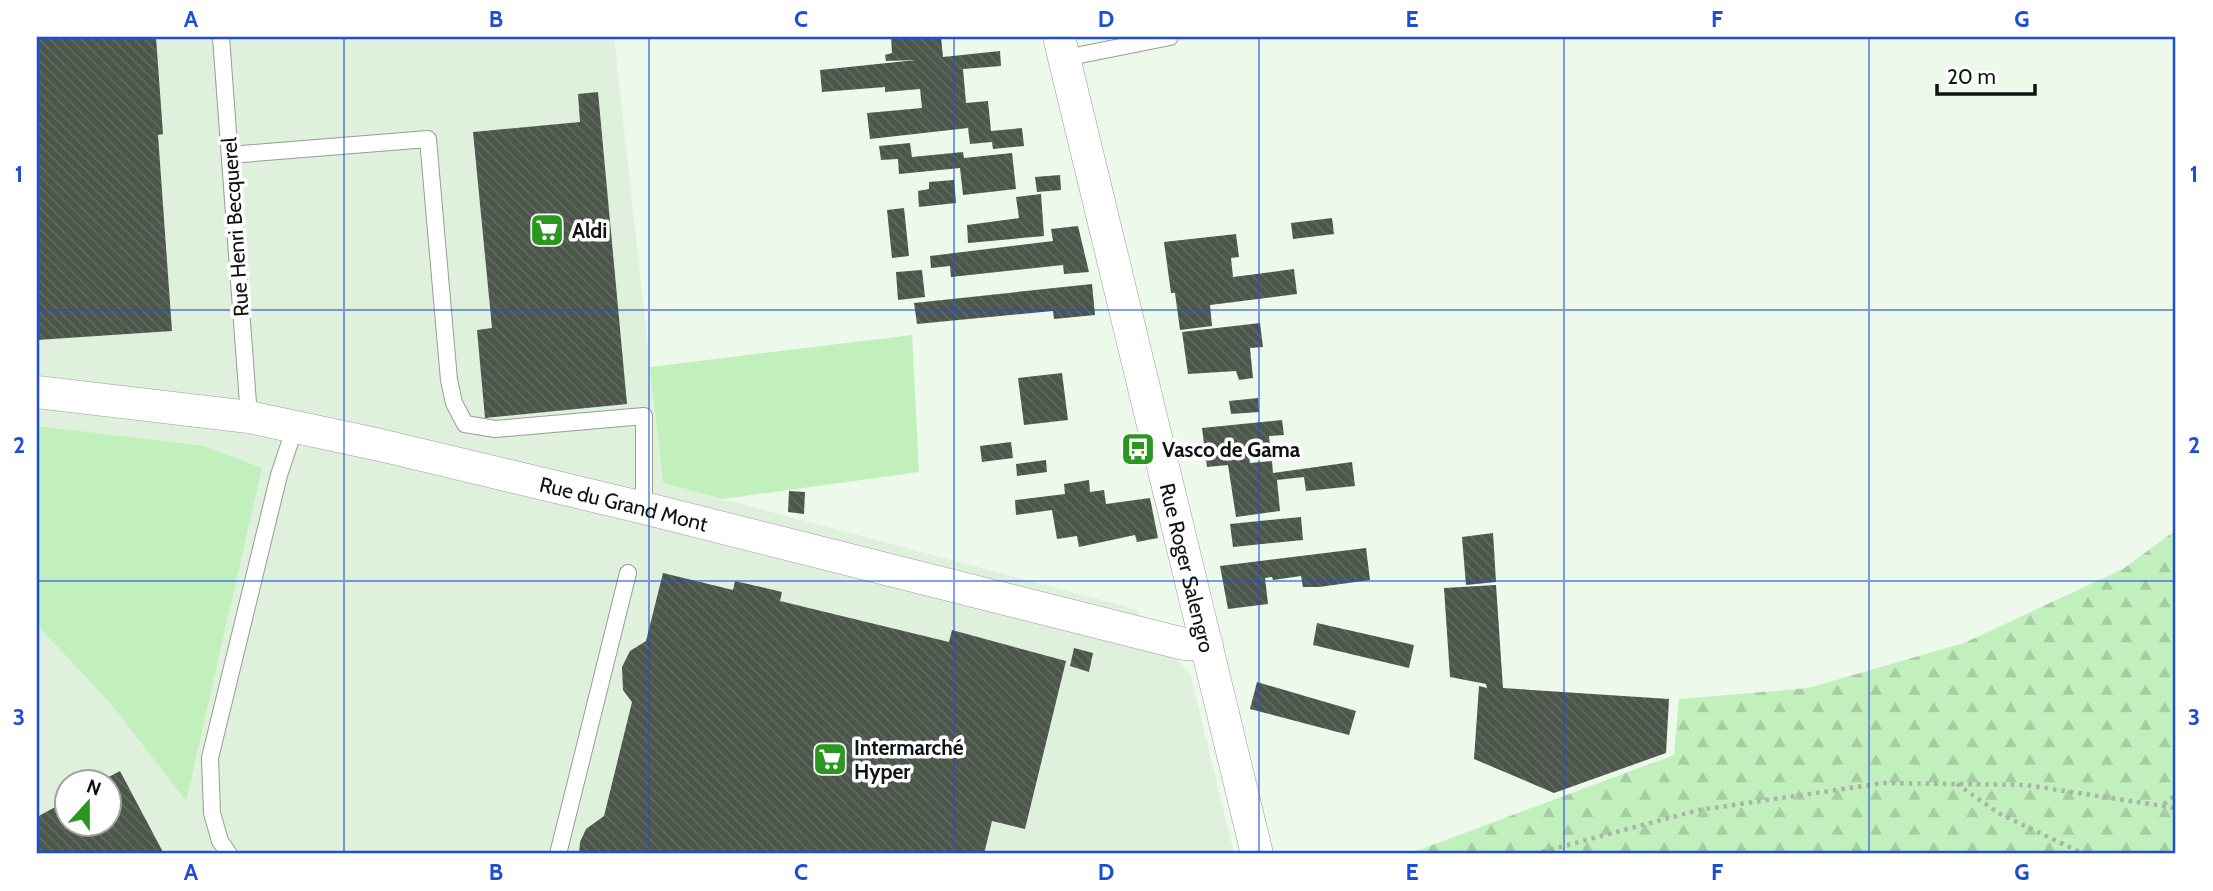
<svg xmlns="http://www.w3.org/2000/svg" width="2213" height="891" viewBox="0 0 2213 891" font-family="Cabin,sans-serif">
<defs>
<pattern id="forest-firs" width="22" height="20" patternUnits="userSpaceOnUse" patternTransform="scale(1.75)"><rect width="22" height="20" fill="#c2f0bd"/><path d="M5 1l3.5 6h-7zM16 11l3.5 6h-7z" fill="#a6cda1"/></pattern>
<pattern id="building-back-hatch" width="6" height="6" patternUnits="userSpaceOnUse" patternTransform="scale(1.75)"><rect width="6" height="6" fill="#4c564b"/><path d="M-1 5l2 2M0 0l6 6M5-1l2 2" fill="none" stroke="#616a61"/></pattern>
</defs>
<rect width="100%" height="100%" fill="#edf9eb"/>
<!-- built -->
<path fill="#dff1dd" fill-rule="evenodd" d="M37 37H614L663 483 1135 609 1191 676 1234 854H37ZM66 782H108V824H66Z"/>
<!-- grass -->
<g fill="#c2f0bd">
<polygon points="912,335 919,472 723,499 663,483 650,367"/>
<polygon points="37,426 204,446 262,468 186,801 112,705 37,625"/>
</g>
<!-- forest -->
<polygon fill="url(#forest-firs)" points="2176,530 2176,854 1408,854 1674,755 1679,699 1808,688 1964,643 2123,569"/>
<!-- building -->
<g fill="url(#building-back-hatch)">
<polygon points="37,37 156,37 163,134 158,135 172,331 37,340"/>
<polygon points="891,37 941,37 943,57 1000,51 1001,66 963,69 966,103 988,101 991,131 1022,128 1024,146 993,149 992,142 970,144 968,128 870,139 867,113 922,108 920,89 885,92 885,87 822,92 820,70 916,60 886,61 885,55 892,53"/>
<polygon points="598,92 627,404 485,418 477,330 492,328 473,132 580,122 578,94"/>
<polygon points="910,143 912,157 963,152 964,158 1012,153 1016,189 963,195 960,168 899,174 898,159 881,160 879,146"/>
<polygon points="1060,175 1061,190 1037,192 1035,177"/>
<polygon points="954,180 956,203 919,207 918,191 929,189 929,182"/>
<polygon points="1041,194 1044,236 968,243 967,225 1019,218 1016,197"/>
<polygon points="904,208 909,256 892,258 887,210"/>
<polygon points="1332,218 1334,234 1293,239 1291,223"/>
<polygon points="1078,226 1089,272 1064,274 1063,265 951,277 950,266 931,268 930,256 1053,241 1051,229"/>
<polygon points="1236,234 1239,257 1231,258 1233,277 1294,269 1297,294 1210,305 1212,326 1180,330 1175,293 1171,293 1164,242"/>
<polygon points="922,270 925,297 898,300 896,272"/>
<polygon points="1092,284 1095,315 1054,319 1053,311 917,324 914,303"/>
<polygon points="1260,323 1263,347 1250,348 1253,378 1239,380 1236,371 1188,374 1182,332"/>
<polygon points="1062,373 1068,420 1024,425 1018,378"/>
<polygon points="1258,398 1259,412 1231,414 1229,401"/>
<polygon points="1282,420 1284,435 1269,436 1270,446 1248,448 1250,463 1272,461 1273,473 1352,462 1355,486 1306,491 1304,477 1277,480 1280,511 1236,517 1228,465 1207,467 1202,428"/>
<polygon points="1011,442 1013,458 982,462 980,446"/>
<polygon points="1046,460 1047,472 1017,476 1016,464"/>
<polygon points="1089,480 1090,492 1104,490 1106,504 1150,498 1158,538 1137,542 1135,535 1079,547 1077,536 1057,539 1052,510 1016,515 1015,500 1065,494 1064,484"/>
<polygon points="789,491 805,492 804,514 788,512"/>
<polygon points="1301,517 1303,540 1233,547 1230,524"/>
<polygon points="1493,533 1496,582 1466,585 1462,537"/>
<polygon points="1366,548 1370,580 1319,587 1303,587 1301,576 1273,580 1272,577 1265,578 1268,604 1228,609 1220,566"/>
<polygon points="663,573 733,590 735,581 782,592 780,601 949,642 952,630 1066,661 1025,829 992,821 984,854 579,854 580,842 586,829 604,816 632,702 623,690 622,667 630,651 646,641"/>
<polygon points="1496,585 1503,688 1669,699 1666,753 1554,793 1474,759 1479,686 1487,688 1486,684 1450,677 1444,588"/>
<polygon points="1317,623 1414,645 1409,668 1313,645"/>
<polygon points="1074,648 1093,653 1089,672 1070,666"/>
<polygon points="1257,682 1356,711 1349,735 1250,709"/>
<polygon points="120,771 164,854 37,854 37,817 66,801 66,825 108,825 108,782 99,782"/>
</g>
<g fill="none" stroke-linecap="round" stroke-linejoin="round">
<!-- service casing -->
<g stroke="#949f92" stroke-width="18">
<g id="service">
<polyline points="221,37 249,417"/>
<polyline points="1065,58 1170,37"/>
<polyline points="230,155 428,139 449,380 454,403 465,424 495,429 644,416 644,508"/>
<polyline points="229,854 220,841 212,813 210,758 279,475 295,427"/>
<polyline points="558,854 628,573"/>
</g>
</g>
<!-- minor casing -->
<g stroke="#949f92" stroke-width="33">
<g id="minor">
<path id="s1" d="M1059 37 1257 854"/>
<path id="s2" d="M37 392 249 417 380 445 644 508 1184 644 1207 645"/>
</g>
</g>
<!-- path -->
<g stroke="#a9b3a8" stroke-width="4.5" stroke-dasharray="3.5 5" stroke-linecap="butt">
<polyline points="1957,784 2000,814 2084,854"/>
<polyline points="2164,804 2176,795"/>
<polyline points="1534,854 1699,810 1884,783 2026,785 2176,808"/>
</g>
<!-- service -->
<use href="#service" stroke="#fff" stroke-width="16"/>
<!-- minor -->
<use href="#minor" stroke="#fff" stroke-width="32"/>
</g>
<!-- grid -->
<path fill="none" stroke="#1d4ed8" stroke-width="2" stroke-opacity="0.55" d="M344 37V854M649 37V854M954 37V854M1259 37V854M1564 37V854M1869 37V854M37 310H2176M37 581H2176"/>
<!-- icons -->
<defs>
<g id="supermarket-square" transform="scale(1.75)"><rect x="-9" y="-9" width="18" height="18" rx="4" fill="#2a9721" stroke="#fff"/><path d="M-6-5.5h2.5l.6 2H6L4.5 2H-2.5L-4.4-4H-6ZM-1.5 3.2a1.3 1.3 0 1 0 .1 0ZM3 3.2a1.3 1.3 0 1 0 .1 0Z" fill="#fff"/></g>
<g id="bus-square" transform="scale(1.75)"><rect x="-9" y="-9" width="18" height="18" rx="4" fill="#2a9721" stroke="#fff"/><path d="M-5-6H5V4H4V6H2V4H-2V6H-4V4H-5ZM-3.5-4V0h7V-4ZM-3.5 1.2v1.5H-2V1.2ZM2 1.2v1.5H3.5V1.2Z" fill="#fff"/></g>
</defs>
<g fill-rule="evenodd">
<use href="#supermarket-square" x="547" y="230"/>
<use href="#bus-square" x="1138" y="449"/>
<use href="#supermarket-square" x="830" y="759"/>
</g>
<g text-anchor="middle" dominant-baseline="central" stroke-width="7" stroke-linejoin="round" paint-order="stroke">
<!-- street labels -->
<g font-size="21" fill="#101410" stroke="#fff">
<text transform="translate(235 227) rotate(-94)">Rue Henri Becquerel</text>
<text stroke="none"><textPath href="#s2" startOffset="598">Rue du Grand Mont</textPath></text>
<text stroke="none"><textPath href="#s1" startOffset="546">Rue Roger Salengro</textPath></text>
</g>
<!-- poi labels -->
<g font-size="21" font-weight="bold" fill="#101410" stroke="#fff" text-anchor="start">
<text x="572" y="230">Aldi</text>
<text x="1162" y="449">Vasco de Gama</text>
<text x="854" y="747">Intermarché<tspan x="854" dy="24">Hyper</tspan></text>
</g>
</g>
<!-- border -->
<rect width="2213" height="891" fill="none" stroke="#ffffff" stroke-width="77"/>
<!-- north arrow -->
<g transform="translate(88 803) rotate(21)"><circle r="33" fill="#ffffff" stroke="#9fa19f" stroke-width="2"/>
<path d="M0-5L12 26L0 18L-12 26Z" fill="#2a9721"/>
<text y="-10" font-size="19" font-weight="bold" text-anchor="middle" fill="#101410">N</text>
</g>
<!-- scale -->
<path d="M1937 84v10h98v-10" fill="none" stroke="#101410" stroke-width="3.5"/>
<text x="1947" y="84" font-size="21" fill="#101410" stroke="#ffffff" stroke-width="5" paint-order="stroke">20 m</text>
<rect x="38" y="38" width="2136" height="814" fill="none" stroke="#1d4ed8" stroke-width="2.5"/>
<g font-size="23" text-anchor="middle" font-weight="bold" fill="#1d4ed8">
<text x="191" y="27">A</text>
<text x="496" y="27">B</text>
<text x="801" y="27">C</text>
<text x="1106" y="27">D</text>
<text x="1412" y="27">E</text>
<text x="1717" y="27">F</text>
<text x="2022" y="27">G</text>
<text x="19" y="182">1</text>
<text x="2194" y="182">1</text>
<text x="19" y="453">2</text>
<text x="2194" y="453">2</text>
<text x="19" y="725">3</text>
<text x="2194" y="725">3</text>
<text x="191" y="880">A</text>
<text x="496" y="880">B</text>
<text x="801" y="880">C</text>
<text x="1106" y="880">D</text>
<text x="1412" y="880">E</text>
<text x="1717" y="880">F</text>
<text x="2022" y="880">G</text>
</g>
</svg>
